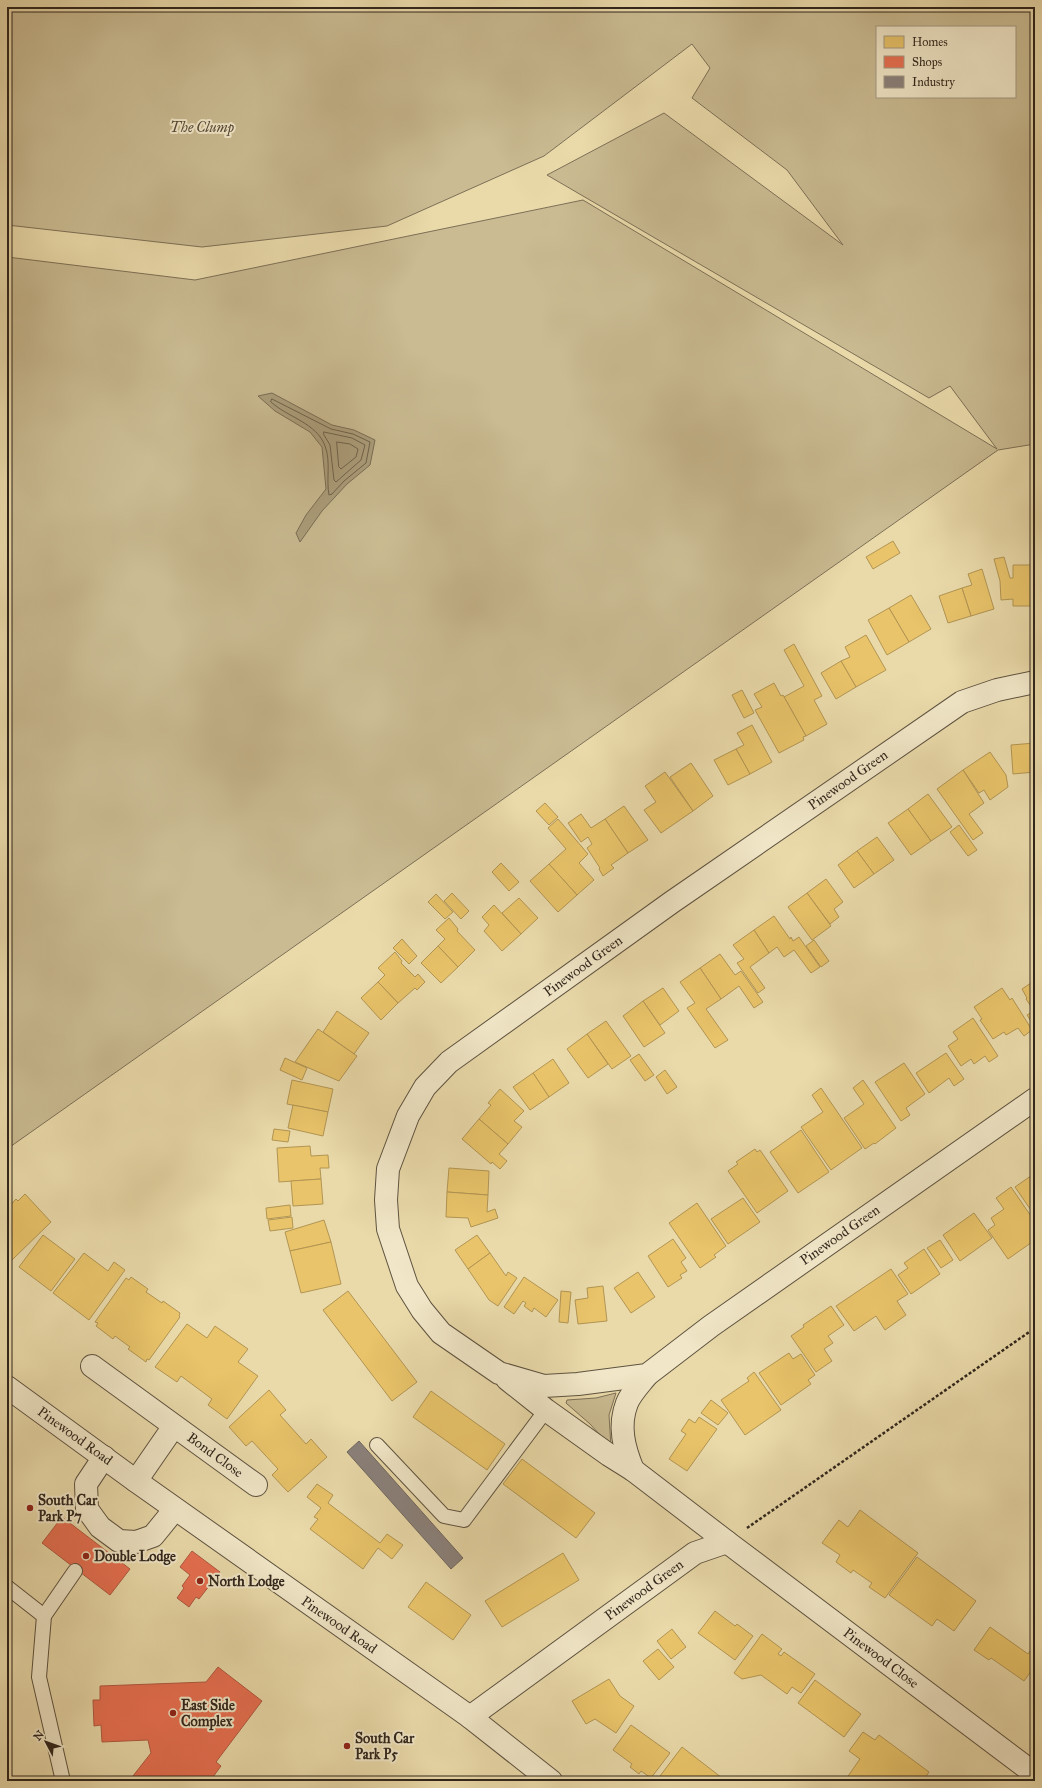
<svg xmlns="http://www.w3.org/2000/svg" width="1042" height="1788" viewBox="0 0 1042 1788" font-family="'IM FELL Great Primer',serif">
<rect width="100%" height="100%" fill="#eadaaa"/>
<filter id="stains"><feTurbulence type="fractalNoise" baseFrequency=".005" numOctaves="4"/><feColorMatrix values="0 0 0 0 .2 0 0 0 0 .09 0 0 0 0 .02 0 0 0 .5 -.17"/></filter>
<radialGradient id="worn" r=".72"><stop offset=".6" stop-color="#630" stop-opacity="0"/><stop offset="1" stop-color="#630" stop-opacity=".3"/></radialGradient>
<!-- green -->
<g fill="#cabb92" stroke="#7d7057" fill-rule="evenodd">
<path d="M7 7H1035V444L998 450 7 1149V257L195 280 583 200 997 449 950 386 929 398 547 175 664 113 843 245 787 170 692 98 710 68 692 44 544 156 387 226 202 247 7 225ZM877 27H1015V97H877Z"/>
<polygon points="616,1393 609,1415 611,1447 590,1424 566,1403 567,1400 596,1398"/>
</g>
<!-- water -->
<polygon fill="#ab9d7a" stroke="#7a6d54" points="272,393 332,425 354,430 375,440 370,465 347,484 322,511 300,542 296,533 306,515 326,489 322,447 310,432 275,411 258,396"/>
<!-- homes -->
<g fill="#e9c46a" stroke="#b29553">
<polygon points="893,541 900,553 873,569 866,557"/>
<polygon points="1004,557 1010,578 1013,578 1013,565 1035,565 1035,606 1013,606 1013,599 1001,600 1000,581 994,559"/>
<polygon points="982,569 994,609 971,616 962,588 972,585 968,574"/>
<polygon points="962,588 971,616 948,623 939,596"/>
<polygon points="911,595 931,629 909,642 889,608"/>
<polygon points="889,608 909,642 887,655 868,620"/>
<polygon points="866,635 886,670 856,687 841,661 850,657 845,647"/>
<polygon points="794,644 822,696 814,700 827,724 806,736 784,697 804,686 784,650"/>
<polygon points="841,661 856,687 836,699 821,673"/>
<polygon points="774,683 781,696 783,695 806,736 803,737 804,740 779,753 755,710 762,707 754,694"/>
<polygon points="742,690 754,713 744,718 732,695"/>
<polygon points="752,725 772,762 750,774 736,749 744,745 737,733"/>
<polygon points="1035,743 1035,772 1013,774 1011,745"/>
<polygon points="736,749 750,774 728,785 714,760"/>
<polygon points="990,752 1006,775 1008,787 990,800 984,790 979,793 963,770"/>
<polygon points="691,763 713,796 693,811 670,777"/>
<polygon points="963,770 984,803 969,814 983,833 973,840 937,789"/>
<polygon points="665,772 693,811 661,833 644,810 656,802 645,786"/>
<polygon points="928,794 952,827 931,841 908,809"/>
<polygon points="545,803 558,817 549,825 536,811"/>
<polygon points="624,806 648,840 628,853 605,819"/>
<polygon points="908,809 931,841 911,855 888,823"/>
<polygon points="581,814 591,828 605,819 628,853 611,865 614,868 603,876 599,869 600,868 587,848 592,844 588,837 581,842 568,823"/>
<polygon points="558,819 588,854 579,863 594,880 577,895 549,864 566,849 548,828"/>
<polygon points="959,825 977,850 968,856 950,832"/>
<polygon points="877,837 894,860 874,874 857,851"/>
<polygon points="857,851 874,874 854,888 838,865"/>
<polygon points="501,863 519,882 509,891 492,872"/>
<polygon points="549,864 577,895 558,912 530,881"/>
<polygon points="826,879 843,902 834,909 839,917 830,924 807,893"/>
<polygon points="452,893 469,911 461,919 444,901"/>
<polygon points="807,893 831,926 812,940 788,907"/>
<polygon points="436,894 453,912 445,919 428,902"/>
<polygon points="519,898 538,918 521,934 502,913"/>
<polygon points="494,905 521,934 502,951 484,931 489,925 482,917"/>
<polygon points="774,916 790,939 791,937 793,941 799,937 820,967 811,973 794,950 784,957 777,947 769,953 754,930"/>
<polygon points="449,918 458,929 457,931 475,950 458,967 438,946 445,939 436,930"/>
<polygon points="754,930 769,953 750,967 765,988 758,993 737,963 744,959 733,945"/>
<polygon points="402,939 417,956 409,964 393,948"/>
<polygon points="814,940 829,961 821,967 806,946"/>
<polygon points="438,946 458,967 441,983 421,963"/>
<polygon points="395,952 402,961 401,963 415,977 418,974 425,982 417,990 415,988 398,1003 378,982 385,975 378,968"/>
<polygon points="720,954 735,975 741,971 763,1002 754,1008 739,986 721,999 700,968"/>
<polygon points="700,968 721,999 706,1009 728,1040 715,1048 687,1008 695,1003 680,982"/>
<polygon points="378,982 398,1003 381,1020 361,998"/>
<polygon points="1031,983 1035,988 1035,1027 1027,1015 1034,1011 1026,999 1027,998 1022,989"/>
<polygon points="663,988 679,1011 660,1025 643,1001"/>
<polygon points="1002,988 1010,1000 1012,998 1032,1030 1024,1036 1018,1028 1006,1035 1004,1032 993,1039 980,1020 982,1019 974,1007"/>
<polygon points="643,1001 665,1033 644,1047 623,1016"/>
<polygon points="337,1011 369,1033 354,1054 323,1032"/>
<polygon points="973,1018 998,1056 989,1062 985,1056 974,1064 971,1059 961,1066 948,1046 958,1039 953,1032"/>
<polygon points="606,1021 631,1056 612,1069 587,1034"/>
<polygon points="318,1029 357,1056 339,1081 295,1062"/>
<polygon points="587,1034 608,1064 588,1078 567,1049"/>
<polygon points="946,1053 964,1079 954,1086 949,1078 929,1093 916,1073"/>
<polygon points="639,1054 654,1075 645,1081 630,1060"/>
<polygon points="285,1058 307,1068 302,1080 280,1070"/>
<polygon points="553,1059 569,1083 549,1097 533,1073"/>
<polygon points="904,1063 925,1094 906,1108 910,1115 901,1121 875,1082"/>
<polygon points="665,1070 677,1087 667,1094 656,1077"/>
<polygon points="533,1073 549,1097 530,1110 513,1087"/>
<polygon points="292,1080 333,1089 328,1112 287,1104"/>
<polygon points="863,1080 896,1128 875,1144 874,1143 865,1149 844,1118 864,1104 853,1088"/>
<polygon points="821,1088 862,1148 831,1170 801,1127 823,1112 812,1095"/>
<polygon points="500,1089 524,1111 514,1121 522,1127 508,1144 479,1119 491,1105 488,1103"/>
<polygon points="293,1105 328,1112 323,1136 288,1128"/>
<polygon points="479,1119 508,1144 499,1154 507,1161 500,1169 492,1162 491,1164 462,1139"/>
<polygon points="274,1129 290,1131 288,1142 272,1140"/>
<polygon points="801,1130 829,1172 798,1193 770,1152"/>
<polygon points="310,1146 311,1156 328,1155 329,1168 320,1168 321,1179 279,1182 277,1148"/>
<polygon points="755,1149 757,1152 760,1150 788,1191 757,1213 728,1171 738,1164 736,1162"/>
<polygon points="449,1168 489,1171 488,1195 447,1192"/>
<polygon points="1035,1173 1035,1216 1015,1187"/>
<polygon points="321,1179 323,1204 293,1206 291,1181"/>
<polygon points="1011,1187 1035,1222 1035,1240 1008,1259 988,1230 995,1225 991,1218 1004,1209 996,1198"/>
<polygon points="447,1192 488,1195 487,1212 495,1209 498,1218 471,1227 468,1218 446,1217"/>
<polygon points="25,1194 51,1222 12,1260 7,1255 7,1209 16,1199 18,1201"/>
<polygon points="743,1198 760,1222 728,1244 711,1219"/>
<polygon points="697,1203 726,1246 714,1255 716,1257 700,1268 669,1223"/>
<polygon points="290,1205 291,1216 267,1219 266,1208"/>
<polygon points="974,1213 992,1238 960,1261 943,1235"/>
<polygon points="292,1217 293,1228 270,1231 268,1220"/>
<polygon points="324,1220 331,1242 290,1251 285,1232"/>
<polygon points="43,1235 75,1259 51,1291 19,1267"/>
<polygon points="477,1235 490,1253 468,1269 455,1250"/>
<polygon points="673,1239 686,1258 681,1262 687,1271 680,1275 682,1278 668,1287 648,1256"/>
<polygon points="940,1240 953,1260 941,1268 927,1248"/>
<polygon points="331,1242 341,1284 301,1293 290,1251"/>
<polygon points="924,1249 940,1274 911,1294 898,1275 908,1268 904,1263"/>
<polygon points="84,1253 108,1271 114,1262 125,1270 89,1320 53,1293"/>
<polygon points="490,1253 506,1276 508,1272 517,1278 498,1306 489,1300 468,1269"/>
<polygon points="891,1269 908,1294 897,1301 906,1315 885,1330 876,1316 854,1331 836,1306"/>
<polygon points="638,1272 655,1297 631,1313 614,1288"/>
<polygon points="131,1277 148,1289 146,1292 162,1303 163,1301 180,1313 179,1316 180,1317 149,1360 147,1359 146,1362 128,1349 130,1347 115,1336 113,1339 96,1326 98,1323 95,1322 126,1278 129,1280"/>
<polygon points="524,1277 558,1300 546,1317 534,1308 532,1312 524,1306 526,1303 523,1301 514,1314 504,1307"/>
<polygon points="603,1286 607,1321 578,1324 575,1300 588,1298 587,1288"/>
<polygon points="348,1291 417,1382 392,1401 323,1310"/>
<polygon points="561,1291 571,1292 568,1323 559,1322"/>
<polygon points="831,1306 844,1325 828,1336 833,1343 824,1349 832,1361 816,1372 791,1336 804,1327 803,1325"/>
<polygon points="187,1324 207,1338 215,1326 248,1349 238,1362 258,1376 227,1419 208,1405 212,1399 181,1376 177,1382 155,1367"/>
<polygon points="789,1353 793,1359 801,1354 815,1375 808,1380 811,1384 781,1405 759,1373"/>
<polygon points="754,1372 781,1410 745,1435 721,1400 749,1381 747,1378"/>
<polygon points="269,1390 286,1410 280,1415 306,1444 311,1439 327,1457 288,1492 272,1475 278,1469 252,1441 246,1446 229,1427"/>
<polygon points="431,1391 505,1444 487,1470 413,1417"/>
<polygon points="711,1400 728,1413 718,1425 701,1413"/>
<polygon points="699,1417 717,1429 687,1471 669,1459 686,1434 681,1431 689,1419 695,1423"/>
<polygon points="522,1459 595,1513 576,1538 503,1484"/>
<polygon points="317,1484 333,1495 328,1503 380,1543 387,1534 403,1545 392,1559 378,1548 363,1569 310,1529 318,1519 314,1517 321,1508 307,1497"/>
<polygon points="860,1510 918,1553 885,1598 869,1587 872,1583 853,1570 851,1573 836,1562 840,1555 822,1543 839,1520 848,1527"/>
<polygon points="563,1553 579,1580 502,1627 485,1601"/>
<polygon points="917,1557 976,1601 954,1631 937,1619 932,1626 889,1595"/>
<polygon points="426,1582 471,1615 453,1640 408,1607"/>
<polygon points="715,1611 735,1626 737,1624 753,1636 735,1660 698,1633"/>
<polygon points="990,1627 1028,1654 1030,1651 1035,1654 1035,1666 1024,1681 991,1658 989,1660 974,1650"/>
<polygon points="672,1629 686,1647 671,1659 657,1641"/>
<polygon points="762,1634 782,1649 778,1654 781,1656 784,1652 815,1674 801,1693 792,1687 787,1694 761,1675 742,1679 734,1673"/>
<polygon points="658,1649 674,1667 659,1680 643,1661"/>
<polygon points="609,1679 620,1696 634,1706 616,1733 595,1719 586,1724 572,1701"/>
<polygon points="815,1680 861,1714 844,1737 798,1703"/>
<polygon points="631,1725 670,1753 651,1778 641,1771 639,1774 630,1767 632,1764 613,1750"/>
<polygon points="863,1732 875,1740 879,1735 929,1772 923,1781 849,1781 846,1779 860,1759 849,1751"/>
<polygon points="682,1747 726,1781 666,1781 660,1776"/>
</g>
<!-- shops -->
<g fill="#e76f51" stroke="#b05941">
<polygon points="62,1517 130,1569 110,1595 42,1543"/>
<polygon points="192,1551 220,1572 199,1599 196,1597 189,1607 177,1598 184,1588 182,1586 190,1575 180,1567"/>
<polygon points="218,1667 262,1701 216,1762 221,1766 210,1781 129,1781 151,1753 148,1740 102,1742 101,1725 94,1726 93,1700 100,1700 100,1686 206,1682"/>
</g>
<!-- industry -->
<polygon fill="#8a817c" stroke="#6f665f" points="359,1441 463,1558 451,1569 347,1452"/>
<g fill="none" stroke-linecap="round" stroke-linejoin="round">
<!-- shore -->
<g stroke="#6e624b" stroke-width="1">
<path d="M272 399 331 429 353 434 370 442 366 463 344 481 332 494 329 495C326 480 331 461 325 446 317 423 287 417 271 402Z"/>
<polygon points="324,432 352,438 365,445 361,460 336,482 334,480 330,445 324,435"/>
<polygon points="337,442 350,444 358,449 356,457 341,469 339,467"/>
</g>
<!-- service casing -->
<g stroke="#5e5340" stroke-width="16">
<g id="service">
<polyline points="377,1445 444,1516 464,1520 546,1410"/>
<polyline points="7,1587 44,1616"/>
<polyline points="63,1781 39,1677 44,1616 75,1571"/>
</g>
</g>
<!-- minor casing -->
<g stroke="#5e5340" stroke-width="24">
<g id="minor">
<polyline points="1035,682 997,690 962,702 672,902 449,1062 425,1087 408,1116 388,1169 386,1200 388,1229 407,1286 422,1310 441,1333 499,1373 544,1386 578,1384 647,1375 711,1326 1035,1099"/>
<polyline points="92,1366 256,1485"/>
<polyline points="104,1457 86,1484 87,1509 100,1527 119,1541 136,1542 153,1536 175,1509"/>
<path d="M633 1470C624 1448 618 1426 627 1403 631 1393 641 1383 647 1375"/>
<polyline points="136,1481 174,1426"/>
<polyline points="727,1542 1035,1774"/>
<polyline points="470,1717 695,1553 727,1542 633,1470 609,1455 546,1410 507,1379"/>
</g>
</g>
<!-- tertiary casing -->
<g stroke="#5e5340" stroke-width="24">
<polyline id="tertiary" points="7,1387 136,1481 470,1717 551,1781"/>
</g>
<!-- path -->
<polyline stroke="#30261c" stroke-width="2.5" stroke-dasharray="3 2" stroke-linecap="butt" points="747,1528 1035,1328"/>
<!-- service -->
<use href="#service" stroke="#f1e7c8" stroke-width="14"/>
<!-- minor -->
<use href="#minor" stroke="#f1e7c8" stroke-width="22"/>
<!-- tertiary -->
<use href="#tertiary" stroke="#f1e7c8" stroke-width="22"/>
</g>
<!-- markers -->
<g fill="#8f2418" stroke="#f1e7c8" stroke-width="1.5">
<circle cx="30" cy="1508" r="4"/>
<circle cx="86" cy="1556" r="4"/>
<circle cx="200" cy="1581" r="4"/>
<circle cx="173" cy="1713" r="4"/>
<circle cx="347" cy="1746" r="4"/>
</g>
<g text-anchor="middle" dominant-baseline="central" stroke-width="4" stroke-linejoin="round" paint-order="stroke">
<!-- park labels -->
<g font-size="14" font-style="italic" fill="#564b3a" stroke="#f1e7c8">
<text x="202" y="127">The Clump</text>
</g>
<!-- street labels -->
<g font-size="14" fill="#30261c" stroke="#f1e7c8">
<text transform="translate(848 780) rotate(-35)">Pinewood Green</text>
<text transform="translate(583 966) rotate(-36)">Pinewood Green</text>
<text transform="translate(840 1235) rotate(-35)">Pinewood Green</text>
<text transform="translate(75 1436) rotate(36)">Pinewood Road</text>
<text transform="translate(215 1455) rotate(36)">Bond Close</text>
<text transform="translate(644 1590) rotate(-36)">Pinewood Green</text>
<text transform="translate(339 1625) rotate(35)">Pinewood Road</text>
<text transform="translate(881 1658) rotate(37)">Pinewood Close</text>
</g>
<!-- poi labels -->
<g font-size="14" font-weight="bold" fill="#30261c" stroke="#f1e7c8" text-anchor="start">
<text x="38" y="1500">South Car<tspan x="38" dy="16">Park P7</tspan></text>
<text x="94" y="1556">Double Lodge</text>
<text x="208" y="1581">North Lodge</text>
<text x="181" y="1705">East Side<tspan x="181" dy="16">Complex</tspan></text>
<text x="355" y="1738">South Car<tspan x="355" dy="16">Park P5</tspan></text>
</g>
</g>
<!-- margin -->
<rect width="1042" height="1788" fill="none" stroke="#eadaaa" stroke-width="24"/>
<rect x="8" y="8" width="1026" height="1772" fill="none" stroke="#30261c" stroke-width="2"/>
<rect x="12" y="12" width="1018" height="1764" fill="none" stroke="#30261c"/>
<!-- legend -->
<rect x="876" y="26" width="140" height="72" fill="#f1e7c8" stroke="#a49a83"/>
<rect x="884" y="36" width="20" height="12" fill="#e9c46a" stroke="#a49a83"/>
<text x="912" y="46" font-size="12" fill="#30261c">Homes</text>
<rect x="884" y="56" width="20" height="12" fill="#e76f51" stroke="#a49a83"/>
<text x="912" y="66" font-size="12" fill="#30261c">Shops</text>
<rect x="884" y="76" width="20" height="12" fill="#8a817c" stroke="#a49a83"/>
<text x="912" y="86" font-size="12" fill="#30261c">Industry</text>
<!-- north arrow -->
<g transform="translate(46 1742) rotate(311)" stroke="#f1e7c8" stroke-width="3" paint-order="stroke">
<path d="M0-3L7 15L0 10L-7 15Z" fill="#30261c"/>
<text y="-6" font-size="11" font-weight="bold" text-anchor="middle" fill="#30261c">N</text>
</g>
<rect width="100%" height="100%" filter="url(#stains)"/>
<rect width="100%" height="100%" fill="url(#worn)"/>
</svg>
